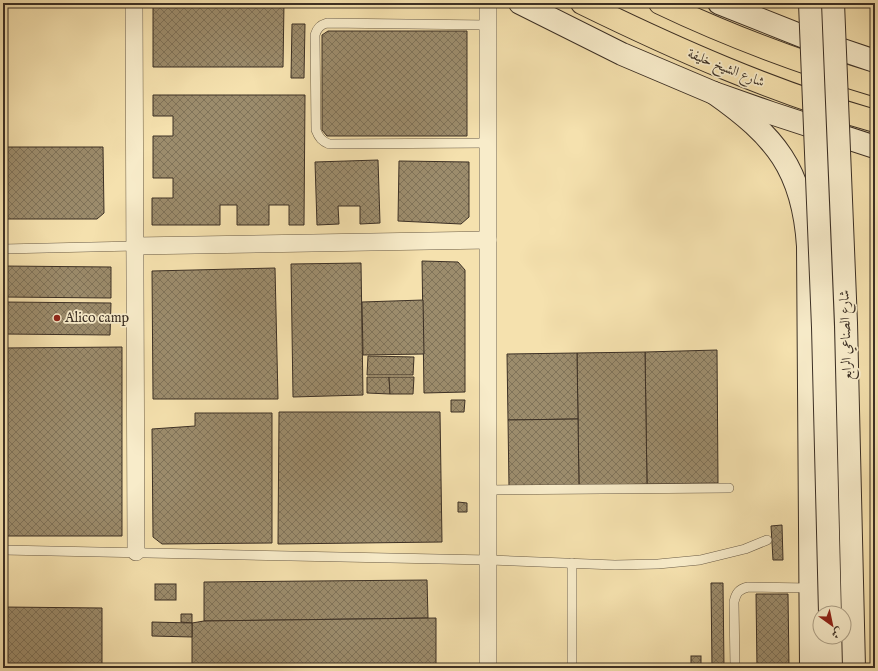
<svg xmlns="http://www.w3.org/2000/svg" width="878" height="671" viewBox="0 0 878 671" font-family="'IM FELL English',Amiri,serif">
<defs>
<pattern id="building-cross-hatch" width="8" height="8" patternUnits="userSpaceOnUse"><rect width="8" height="8" fill="#9c8c6c"/><path d="M0 0l8 8M0 8l8-8" fill="none" stroke="#807359"/></pattern>
</defs>
<rect width="100%" height="100%" fill="#f5e1ae"/>
<filter id="stains"><feTurbulence type="fractalNoise" baseFrequency=".005" numOctaves="4"/><feColorMatrix values="0 0 0 0 .2 0 0 0 0 .09 0 0 0 0 .02 0 0 0 .5 -.17"/></filter>
<radialGradient id="worn" r=".72"><stop offset=".6" stop-color="#630" stop-opacity="0"/><stop offset="1" stop-color="#630" stop-opacity=".3"/></radialGradient>
<!-- building -->
<g fill="url(#building-cross-hatch)" stroke="#3c3025">
<polygon points="153,3 284,3 283,67 153,67"/>
<polygon points="292,24 305,24 304,78 291,78"/>
<polygon points="328,31 467,31 467,136 327,136 322,130 322,35"/>
<polygon points="153,95 305,95 304,225 289,225 289,205 269,205 269,225 237,225 237,205 220,205 220,225 152,225 152,198 173,198 173,178 153,178 153,136 173,136 173,116 153,116"/>
<polygon points="3,147 103,147 104,213 97,219 3,219"/>
<polygon points="378,160 380,223 360,224 360,206 338,206 339,224 317,225 315,162"/>
<polygon points="399,161 469,162 469,217 461,224 398,221"/>
<polygon points="422,261 458,262 465,270 465,392 424,393"/>
<polygon points="361,263 363,395 293,397 291,264"/>
<polygon points="3,266 111,267 111,298 3,297"/>
<polygon points="275,268 278,399 153,399 152,271"/>
<polygon points="423,300 424,354 363,355 362,302"/>
<polygon points="3,302 111,303 110,335 3,334"/>
<polygon points="122,347 122,536 3,536 3,348"/>
<polygon points="717,350 718,483 647,484 645,352"/>
<polygon points="645,352 647,484 579,486 577,353"/>
<polygon points="577,353 578,419 508,420 507,354"/>
<polygon points="368,356 414,357 413,375 367,375"/>
<polygon points="367,377 389,377 390,394 367,393"/>
<polygon points="389,377 414,377 413,394 390,394"/>
<polygon points="451,400 465,400 464,412 451,412"/>
<polygon points="279,412 440,412 442,542 278,544"/>
<polygon points="195,413 272,413 272,543 162,544 153,537 152,429 195,426"/>
<polygon points="578,419 579,486 509,487 508,420"/>
<polygon points="458,502 467,503 467,512 458,512"/>
<polygon points="782,525 783,560 773,560 771,526"/>
<polygon points="427,580 428,618 204,621 204,582"/>
<polygon points="711,583 723,583 724,668 712,668"/>
<rect x="155" y="584" width="21" height="16"/>
<polygon points="756,594 788,594 789,668 757,668"/>
<polygon points="3,607 102,608 102,668 3,668"/>
<polygon points="181,614 192,614 192,623 181,622"/>
<polygon points="436,618 436,668 192,668 192,623 204,621"/>
<polygon points="152,622 192,623 192,637 152,636"/>
<rect x="691" y="656" width="10" height="12"/>
</g>
<g fill="none" stroke-linecap="round" stroke-linejoin="round">
<!-- service casing -->
<g stroke="#6a5c47" stroke-width="10">
<g id="service">
<path d="M488 143 329 144C322 141 319 138 316 130L315 35C317 28 320 25 327 23L488 25"/>
<polyline points="3,249 135,246"/>
<polyline points="488,490 729,488"/>
<polyline points="3,550 489,560 615,565 658,564 700,560 745,549 767,540"/>
<polyline points="572,668 572,563"/>
<path d="M735 668 734 602C736 593 739 589 748 587L810 588"/>
</g>
</g>
<!-- minor casing -->
<g stroke="#6a5c47" stroke-width="18">
<g id="minor">
<polyline points="134,3 136,552"/>
<polyline points="135,246 488,240"/>
<polyline points="488,668 488,3"/>
</g>
</g>
<!-- secondary casing -->
<g stroke="#3c3025" stroke-width="24">
<g id="secondary">
<polyline points="520,3 622,54 714,93 771,113 875,147"/>
<polyline points="719,3 807,38 875,61"/>
<path d="M714 93C775 136 803 169 808 246L811 668"/>
<polyline points="831,637 831,668"/>
</g>
</g>
<!-- trunk casing -->
<g stroke="#3c3025" stroke-width="24">
<g id="trunk">
<path d="M582 3C676 49 773 92 875 121"/>
<path d="M660 3C729 36 802 63 875 85"/>
</g>
</g>
<!-- service -->
<use href="#service" stroke="#f8ecca" stroke-width="9"/>
<!-- minor -->
<use href="#minor" stroke="#f8ecca" stroke-width="17"/>
<!-- secondary -->
<use href="#secondary" stroke="#f8ecca" stroke-width="22"/>
<!-- trunk -->
<use href="#trunk" stroke="#f5e1ae" stroke-width="22"/>
<!-- secondary-bridge casing -->
<g stroke="#3c3025" stroke-width="24" stroke-linecap="butt">
<g id="secondary-bridge">
<polyline points="810,3 823,327 830,613"/>
<polyline points="833,3 846,323 854,668"/>
</g>
</g>
<!-- secondary-bridge -->
<use href="#secondary-bridge" stroke="#f8ecca" stroke-width="22"/>
</g>
<!-- markers -->
<circle fill="#8f2418" stroke="#f8ecca" stroke-width="1.5" cx="57" cy="318" r="4"/>
<g text-anchor="middle" dominant-baseline="central" stroke-width="3.5" stroke-linejoin="round" paint-order="stroke">
<!-- street labels -->
<g font-size="14" fill="#3c3025" stroke="#f8ecca">
<text transform="translate(726 68) rotate(22)">شارع الشيخ خليفة</text>
<text transform="translate(846 335) rotate(-92)">شارع الصناعي الرابع</text>
</g>
<!-- poi labels -->
<g font-size="14" fill="#3c3025" stroke="#f8ecca" text-anchor="start">
<text x="65" y="318">Alico camp</text>
</g>
</g>
<!-- margin -->
<rect width="878" height="671" fill="none" stroke="#f5e1ae" stroke-width="16"/>
<rect x="4" y="4" width="870" height="663" fill="none" stroke="#3c3025" stroke-width="2"/>
<rect x="8" y="8" width="862" height="655" fill="none" stroke="#3c3025"/>
<!-- north arrow -->
<g transform="translate(832 625) rotate(147)"><circle r="19" fill="#f8ecca" stroke="#ada188"/>
<path d="M0-3L7 15L0 10L-7 15Z" fill="#8f2418"/>
<text y="-6" font-size="11" font-weight="bold" text-anchor="middle" fill="#3c3025">ش</text>
</g>
<rect width="100%" height="100%" filter="url(#stains)"/>
<rect width="100%" height="100%" fill="url(#worn)"/>
</svg>
